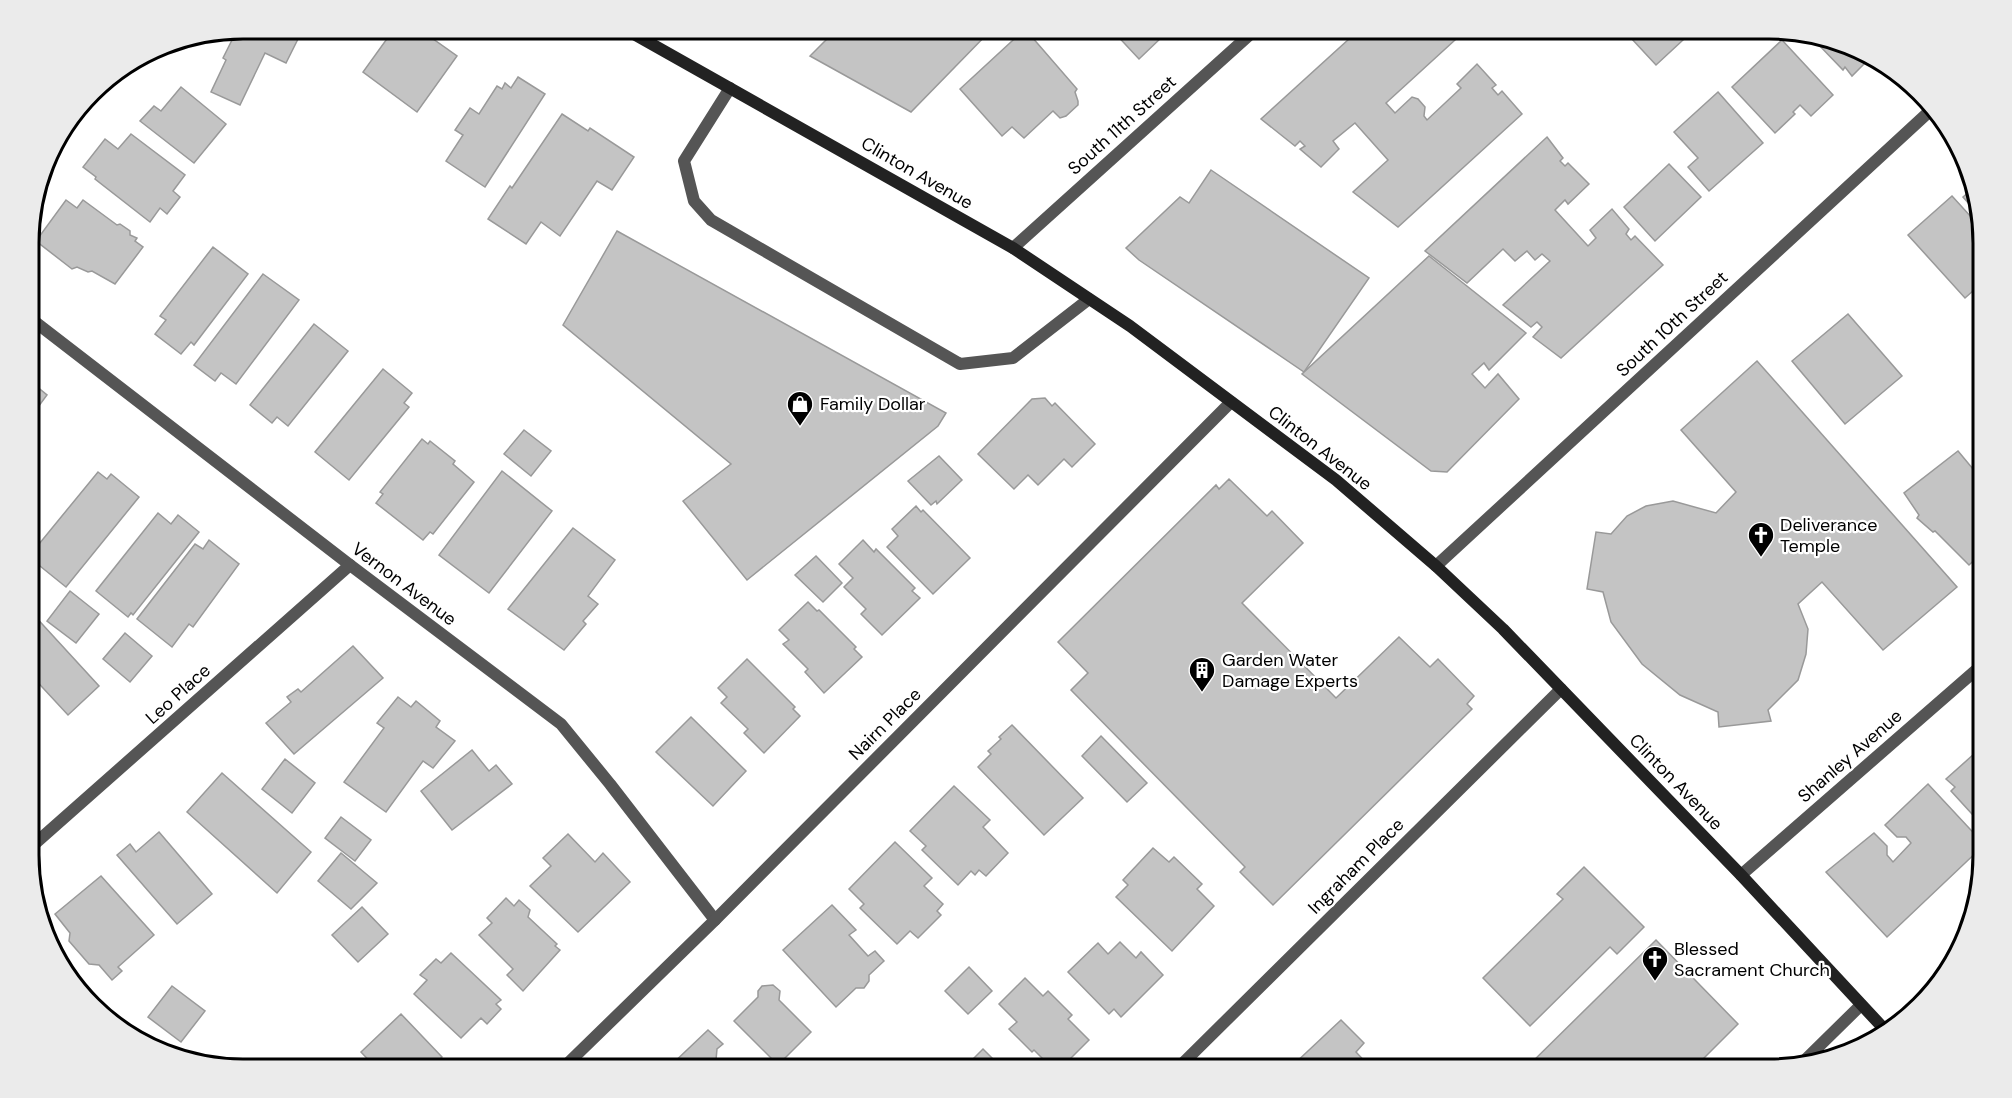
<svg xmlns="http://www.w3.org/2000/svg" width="2012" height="1098" viewBox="0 0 2012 1098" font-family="'DM Sans',sans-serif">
<rect width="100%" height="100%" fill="#fff"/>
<!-- building -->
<g fill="#c4c4c4" stroke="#999" stroke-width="1.5">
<polygon points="243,28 303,29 286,63 265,53 240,105 211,92 226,60 223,58 237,30"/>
<polygon points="394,29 419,29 457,56 417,112 363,72"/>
<polygon points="815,29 835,29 824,38"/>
<polygon points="846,29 992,29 911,112 810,56 832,34 837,37"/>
<polygon points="1025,29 1077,89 1075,92 1078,101 1078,105 1066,116 1060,118 1053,111 1024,138 1012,127 1002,136 960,89"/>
<polygon points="1111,29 1162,29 1158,32 1162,37 1139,59"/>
<polygon points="1360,29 1444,29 1455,40 1386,103 1395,113 1412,97 1418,99 1425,107 1424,116 1427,120 1461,88 1457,84 1477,64 1496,85 1492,88 1498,95 1502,91 1522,114 1398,227 1353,192 1388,160 1355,123 1333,141 1339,149 1321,167 1300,149 1305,146 1300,141 1295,146 1261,119"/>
<polygon points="1641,29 1672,29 1683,40 1656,65 1631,38"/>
<polygon points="1782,40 1833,95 1811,116 1800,105 1793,112 1795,114 1775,133 1732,87"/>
<polygon points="1815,41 1872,56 1852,76 1845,67 1843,70"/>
<polygon points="518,77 545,94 485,187 446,161 463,135 455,130 470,108 479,114 497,86 502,89 505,83 511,88"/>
<polygon points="181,87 226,124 194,163 140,121 154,106 161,111"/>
<polygon points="1718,92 1763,143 1709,191 1688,167 1698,158 1674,132"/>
<polygon points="562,114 588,131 590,128 634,157 612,190 597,181 560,236 541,222 526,244 488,219 510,186 512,188"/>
<polygon points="131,134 185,175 173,191 180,197 167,214 160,208 150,222 95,179 96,177 83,167 105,139 118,149"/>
<polygon points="1547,137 1563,158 1560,161 1565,166 1568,163 1589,184 1568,204 1565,200 1555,210 1588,246 1596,238 1590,230 1612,209 1629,229 1626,234 1631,240 1635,236 1663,265 1561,358 1533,337 1542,327 1537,322 1531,327 1503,305 1550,261 1542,254 1535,260 1527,251 1515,261 1503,249 1467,283 1425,251"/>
<polygon points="1669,164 1701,197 1655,241 1624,207"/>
<polygon points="1211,170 1369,278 1304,372 1139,260 1126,248 1180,197 1189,203"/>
<polygon points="1970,191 1978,214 1963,197"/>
<polygon points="1952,196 1983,230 1983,282 1965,298 1908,235"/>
<polygon points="66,200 77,208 83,200 117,225 120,224 130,231 130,235 137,238 135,241 143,247 115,284 92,271 88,272 77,267 72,269 36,241"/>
<polygon points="617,231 946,413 938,426 747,580 683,501 731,464 563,325"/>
<polygon points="213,247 248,274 194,345 191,342 181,354 155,334 166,320 160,316"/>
<polygon points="1429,256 1526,333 1489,370 1484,363 1472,374 1485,388 1498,374 1519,399 1447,472 1431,471 1302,374"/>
<polygon points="263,274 299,300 236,384 221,373 215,381 194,365"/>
<polygon points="1848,314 1902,376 1845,424 1792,361"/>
<polygon points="314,324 348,351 288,426 277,417 272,423 250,405"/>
<polygon points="1757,361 1957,587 1883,650 1822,582 1798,604 1808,629 1806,654 1798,680 1768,710 1771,721 1719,727 1718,712 1680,695 1642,664 1611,622 1603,592 1587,589 1596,532 1611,534 1627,516 1646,506 1673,501 1716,513 1736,492 1681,430"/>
<polygon points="383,369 412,393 404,403 409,407 349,480 315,452"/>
<polygon points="30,381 47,395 30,418"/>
<polygon points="1045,398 1052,406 1055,403 1095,444 1072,467 1064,459 1038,485 1028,475 1014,489 978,454 1032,399"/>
<polygon points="524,430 551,451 531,476 504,454"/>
<polygon points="422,439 428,444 430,441 455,461 453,464 474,482 433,534 430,532 423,540 376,503 383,494 380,492"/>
<polygon points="1958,451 1983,481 1983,552 1969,565 1935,531 1933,532 1917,518 1919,515 1904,493"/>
<polygon points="939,456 962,480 937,504 936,501 931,505 908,481"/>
<polygon points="502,471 552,511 489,593 439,555"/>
<polygon points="98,472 107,479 111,474 139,497 66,587 30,558 30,555"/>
<polygon points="1229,479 1267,516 1272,511 1303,543 1242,603 1336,698 1399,637 1430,667 1438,659 1474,696 1467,704 1472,709 1273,905 1240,872 1245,867 1071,690 1088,673 1058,642 1216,485 1219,489"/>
<polygon points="916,506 921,512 923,510 970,558 933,594 887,547 898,536 892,529"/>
<polygon points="158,513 171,524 178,515 199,532 133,615 131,613 128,617 96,591"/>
<polygon points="573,528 615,560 588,596 598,604 583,621 586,624 564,650 508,609"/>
<polygon points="209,540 239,564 193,627 189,624 172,647 137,619 195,544 203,549"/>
<polygon points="863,540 874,552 876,549 915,588 912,591 920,598 882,635 861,614 866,609 844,587 853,578 839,564"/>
<polygon points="816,556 842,583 823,602 795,575"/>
<polygon points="70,591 99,614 76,643 47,621"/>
<polygon points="808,602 817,611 819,610 856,647 854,649 862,657 824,693 805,672 808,669 783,644 789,640 779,630"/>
<polygon points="32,613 99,686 68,715 30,674"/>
<polygon points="125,633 152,656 130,682 103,659"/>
<polygon points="353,646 383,678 294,754 266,723 291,702 287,697 298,689 301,692"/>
<polygon points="747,659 795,707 793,709 800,716 764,753 744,733 748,729 721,703 727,697 718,688"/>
<polygon points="398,697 411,707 416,701 440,721 436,727 455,741 433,768 423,761 386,812 344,782 384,728 377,723"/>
<polygon points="691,717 746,771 713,806 656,752"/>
<polygon points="1012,725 1083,798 1044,835 978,767 991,754 988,751 1001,739 999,737"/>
<polygon points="1101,736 1147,783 1127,802 1082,756"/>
<polygon points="1983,746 1983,826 1951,791 1955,787 1946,779"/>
<polygon points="472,750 489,771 496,765 512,784 452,830 421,791"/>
<polygon points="285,759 315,783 292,813 262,789"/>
<polygon points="222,773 311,852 277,893 187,812"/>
<polygon points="1928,784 1983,843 1983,846 1887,937 1826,872 1874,833 1887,846 1887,855 1893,862 1911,843 1906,837 1897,837 1885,825"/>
<polygon points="954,786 990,820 983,827 1008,853 986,876 979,870 975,875 971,871 958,885 922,850 926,846 910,831"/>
<polygon points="341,817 371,840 355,861 325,838"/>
<polygon points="159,832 212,894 177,924 117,855 130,844 136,852"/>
<polygon points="568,834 595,862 603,853 630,882 578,932 530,886 551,866 543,858"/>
<polygon points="895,842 932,878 924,886 943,904 937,911 941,915 918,938 910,931 897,944 860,908 864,904 849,889"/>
<polygon points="1153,848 1169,862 1174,857 1202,884 1197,889 1214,906 1172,951 1116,897 1128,885 1123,880"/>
<polygon points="341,853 377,883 351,909 318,881"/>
<polygon points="1584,867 1644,927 1617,954 1610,947 1530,1026 1483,978 1563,899 1557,894"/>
<polygon points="101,876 154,935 118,967 122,971 112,980 99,965 89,964 69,941 70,933 55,914"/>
<polygon points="506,898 514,906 519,900 530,910 528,917 557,944 555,946 560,950 523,991 507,975 513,969 479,935 492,923 487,918"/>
<polygon points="832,905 856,930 849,935 868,956 875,951 884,961 869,975 869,981 864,988 856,988 836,1007 783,950"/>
<polygon points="362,907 388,934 358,962 332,935"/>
<polygon points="1656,940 1738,1024 1693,1069 1525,1069"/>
<polygon points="1120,942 1136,958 1141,952 1163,975 1121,1017 1114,1009 1109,1014 1068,972 1098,943 1108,954"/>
<polygon points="451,953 501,1000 496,1004 501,1009 487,1024 481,1018 461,1038 414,994 427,980 420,975 436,959 441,963"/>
<polygon points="61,965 96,1003 65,974"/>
<polygon points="969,967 992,991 968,1014 945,991"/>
<polygon points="1025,978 1043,996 1048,991 1072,1015 1068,1019 1089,1040 1060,1069 1053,1069 1034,1050 1032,1052 1009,1029 1017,1022 999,1004"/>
<polygon points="773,985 780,991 779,1000 811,1032 778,1065 734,1021 758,997 758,991 762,986"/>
<polygon points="172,986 205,1011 181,1042 148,1017"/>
<polygon points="401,1014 442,1057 439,1060 448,1069 377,1069 361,1052"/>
<polygon points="1341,1020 1364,1043 1356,1052 1372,1069 1295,1069 1292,1066"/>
<polygon points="129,1027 145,1043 136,1041 125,1031"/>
<polygon points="708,1030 723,1044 717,1049 716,1060 726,1069 669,1069 668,1068"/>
<polygon points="983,1049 1003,1069 963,1069"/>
</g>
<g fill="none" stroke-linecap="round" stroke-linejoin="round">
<!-- service -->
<polyline stroke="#555" stroke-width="12" points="730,88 684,161 694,201 711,220 960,364 1013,358 1089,299"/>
<!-- minor -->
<g stroke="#555" stroke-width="12">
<polyline points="30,318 350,565 561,724 610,784 715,920"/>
<polyline points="1436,566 1932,109"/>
<polyline points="30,848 350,565"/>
<polyline points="1741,875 1983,664"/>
<polyline points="1802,1063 1861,1005"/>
<polyline points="562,1069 715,920 1231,402"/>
<polyline points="1177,1069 1561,689"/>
</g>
<!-- tertiary -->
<polyline stroke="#555" stroke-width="12" points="1013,248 1256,29"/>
<!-- secondary -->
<polyline stroke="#222" stroke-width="12" points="625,29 1013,248 1130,326 1336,480 1436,566 1503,629 1741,875 1886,1031"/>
</g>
<!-- icons -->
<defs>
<g id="shop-pin" transform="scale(1.35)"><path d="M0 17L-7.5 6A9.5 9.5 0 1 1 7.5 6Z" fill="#000" stroke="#fff"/><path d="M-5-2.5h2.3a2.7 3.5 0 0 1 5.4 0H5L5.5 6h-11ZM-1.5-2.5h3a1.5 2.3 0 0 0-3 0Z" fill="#fff"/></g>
<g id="church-pin" transform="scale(1.35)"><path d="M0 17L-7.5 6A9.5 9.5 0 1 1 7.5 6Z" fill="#000" stroke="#fff"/><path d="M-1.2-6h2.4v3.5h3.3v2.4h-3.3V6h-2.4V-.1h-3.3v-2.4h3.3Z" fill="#fff"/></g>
<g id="building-pin" transform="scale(1.35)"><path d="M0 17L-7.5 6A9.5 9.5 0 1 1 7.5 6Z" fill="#000" stroke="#fff"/><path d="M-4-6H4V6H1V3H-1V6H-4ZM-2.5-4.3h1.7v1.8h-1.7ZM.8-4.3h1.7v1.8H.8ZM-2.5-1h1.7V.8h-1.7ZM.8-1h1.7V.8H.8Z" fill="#fff"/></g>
</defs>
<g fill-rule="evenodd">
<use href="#shop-pin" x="800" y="404"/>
<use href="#church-pin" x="1761" y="535"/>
<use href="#building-pin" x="1202" y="670"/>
<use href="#church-pin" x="1655" y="959"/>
</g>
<g text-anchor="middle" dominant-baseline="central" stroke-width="4.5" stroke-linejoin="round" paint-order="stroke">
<!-- street labels -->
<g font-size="18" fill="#000" stroke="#fff">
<text transform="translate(1122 125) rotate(-42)">South 11th Street</text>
<text transform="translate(917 173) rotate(30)">Clinton Avenue</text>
<text transform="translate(1672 324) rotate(-43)">South 10th Street</text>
<text transform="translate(1320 448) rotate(38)">Clinton Avenue</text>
<text transform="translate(404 584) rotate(37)">Vernon Avenue</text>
<text transform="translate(178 694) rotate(-42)">Leo Place</text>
<text transform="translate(885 724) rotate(-45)">Nairn Place</text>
<text transform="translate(1850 756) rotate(-41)">Shanley Avenue</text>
<text transform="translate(1676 782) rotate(46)">Clinton Avenue</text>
<text transform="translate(1356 866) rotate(-45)">Ingraham Place</text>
</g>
<!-- poi labels -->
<g font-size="18" fill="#000" stroke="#fff" text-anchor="start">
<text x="820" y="404">Family Dollar</text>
<text x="1780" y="525">Deliverance<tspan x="1780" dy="21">Temple</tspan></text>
<text x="1222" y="660">Garden Water<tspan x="1222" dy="21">Damage Experts</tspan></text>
<text x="1674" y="949">Blessed<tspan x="1674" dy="21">Sacrament Church</tspan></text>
</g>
</g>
<!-- crop -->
<path d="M0 0H2012V1098H0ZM243 39H1769A204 204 0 0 1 1973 243V855A204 204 0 0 1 1769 1059H243A204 204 0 0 1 39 855V243A204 204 0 0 1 243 39Z" fill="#ebebeb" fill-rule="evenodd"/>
<path fill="none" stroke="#000" stroke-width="3" d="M243 39H1769A204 204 0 0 1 1973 243V855A204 204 0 0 1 1769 1059H243A204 204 0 0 1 39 855V243A204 204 0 0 1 243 39Z"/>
</svg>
